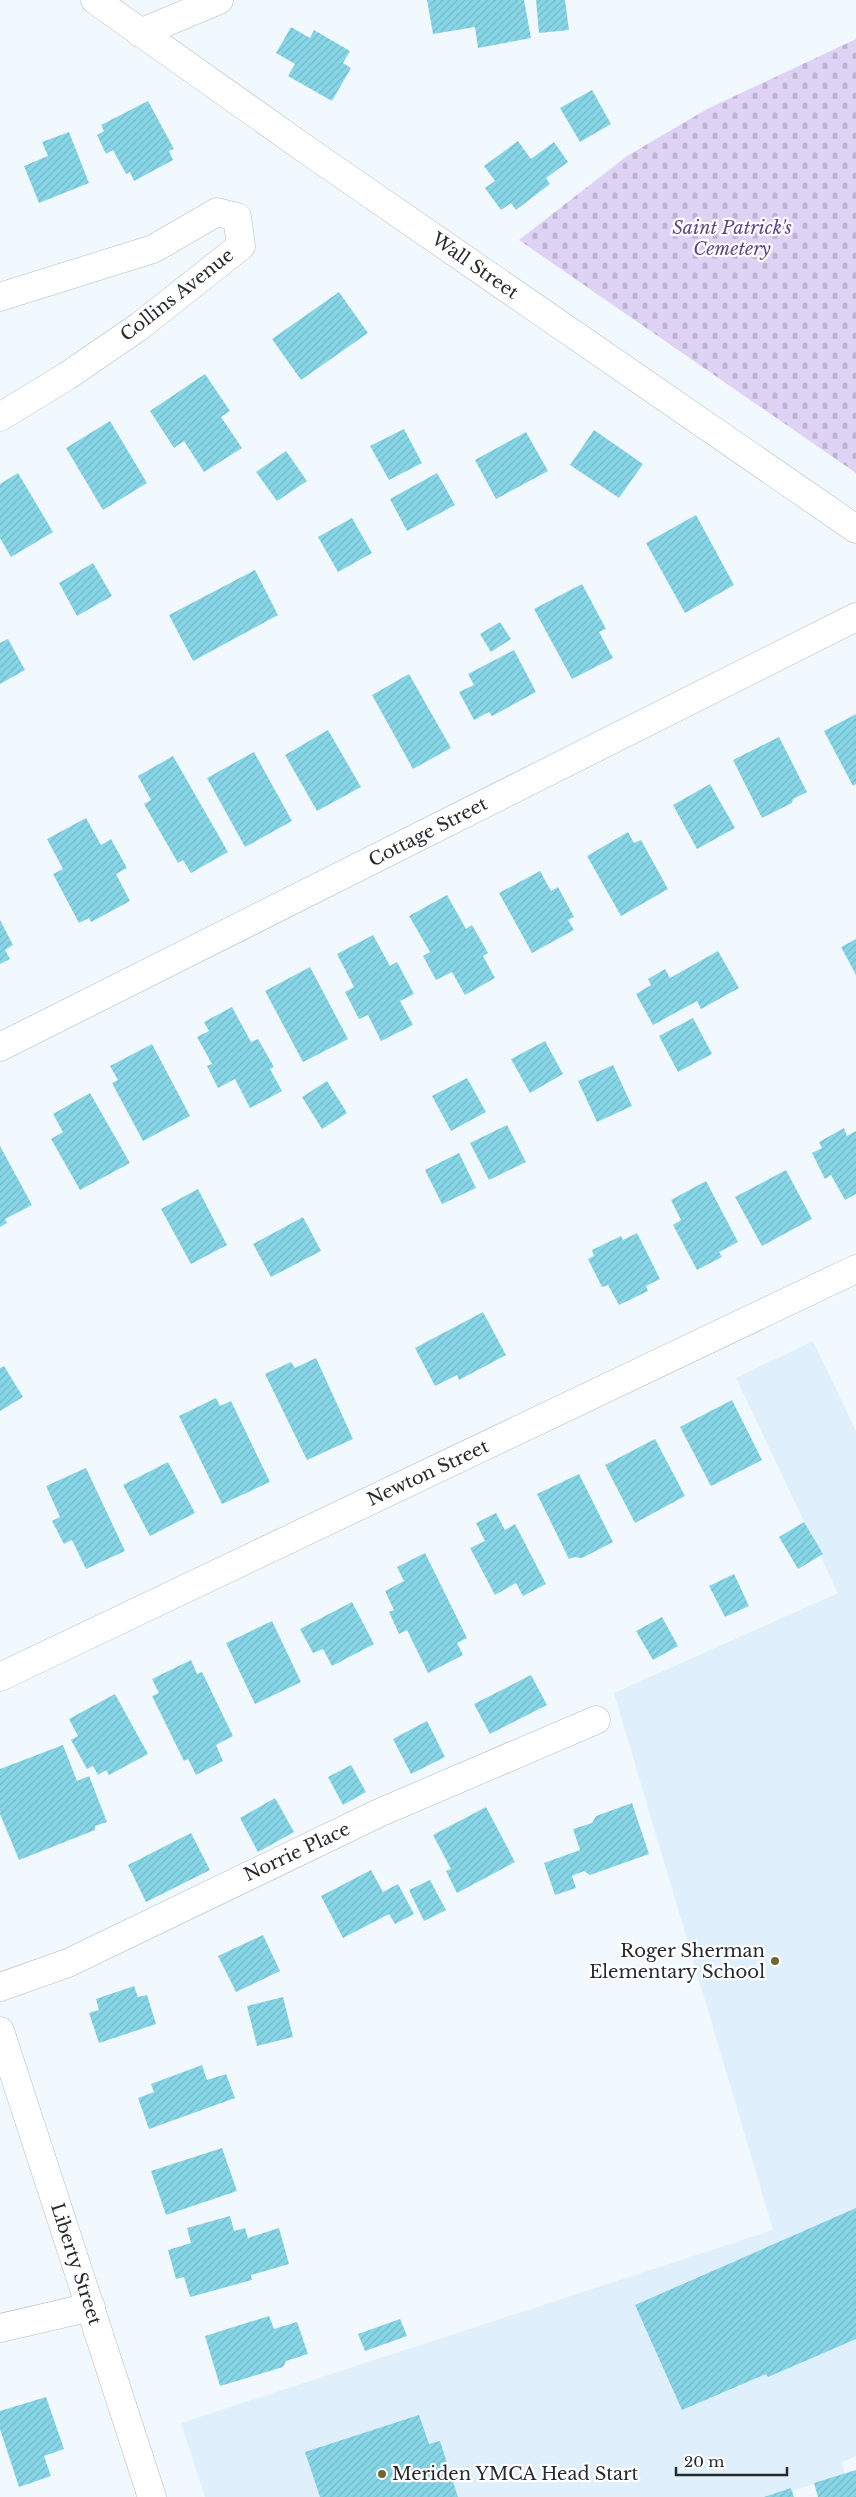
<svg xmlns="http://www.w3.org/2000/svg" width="856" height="2497" viewBox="0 0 856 2497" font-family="'Libre Baskerville',serif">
<defs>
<pattern id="cemetery-stones" width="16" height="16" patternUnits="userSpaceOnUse" patternTransform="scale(1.25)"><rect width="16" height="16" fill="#ded2f5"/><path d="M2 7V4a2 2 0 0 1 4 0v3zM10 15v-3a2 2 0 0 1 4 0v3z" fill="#beb4d2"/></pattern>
<pattern id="building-hatch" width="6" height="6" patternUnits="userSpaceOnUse" patternTransform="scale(1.25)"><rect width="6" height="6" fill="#87d6e7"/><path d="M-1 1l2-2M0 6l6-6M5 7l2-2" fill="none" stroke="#75b8c6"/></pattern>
</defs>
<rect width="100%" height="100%" fill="#f1f9ff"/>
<!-- built -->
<polygon fill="#dfeffb" points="813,1341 856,1431 856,2456 842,2462 845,2474 774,2497 205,2497 181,2423 773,2230 614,1693 838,1593 736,1378"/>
<!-- cemetery -->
<polygon fill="url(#cemetery-stones)" points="856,39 856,473 519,240 627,156 707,109"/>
<!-- building -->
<g fill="url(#building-hatch)">
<polygon points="427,0 524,0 531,38 478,48 475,27 433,34"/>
<polygon points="536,0 565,0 569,30 539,33"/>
<polygon points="291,27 310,38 314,30 350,51 343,63 351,68 332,101 288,76 295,64 276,53"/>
<polygon points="592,90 611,124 580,142 560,108"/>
<polygon points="148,101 174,149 169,151 173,160 134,181 130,172 126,174 113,150 106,154 97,135 104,131 101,125"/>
<polygon points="69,132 89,183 39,203 24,166 48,156 42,142"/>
<polygon points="518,141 531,159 554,142 568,162 546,178 550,184 516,210 511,203 501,210 485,188 495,181 484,166"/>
<polygon points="339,292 368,333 301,380 272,339"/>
<polygon points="205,374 230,411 221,417 242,448 204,472 184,441 174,448 150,411"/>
<polygon points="110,421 147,483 103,510 66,448"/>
<polygon points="404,429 422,463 389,480 370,446"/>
<polygon points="594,430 643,464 619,498 570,465"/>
<polygon points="526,432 548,471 496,499 475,460"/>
<polygon points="286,451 307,481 277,501 256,472"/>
<polygon points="18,473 53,532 11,557 0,538 0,484"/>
<polygon points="437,473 455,505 407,531 390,499"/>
<polygon points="696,515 734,585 685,613 646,543"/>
<polygon points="352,518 372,553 338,572 318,537"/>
<polygon points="93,563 112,596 77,616 59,583"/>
<polygon points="255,570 278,615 193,661 169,615"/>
<polygon points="582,584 606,629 599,632 613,658 572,679 534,609"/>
<polygon points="500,622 511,639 491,652 480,634"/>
<polygon points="8,639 25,670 0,684 0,643"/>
<polygon points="514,650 536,692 492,716 489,712 474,720 459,692 474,685 468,674"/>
<polygon points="409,674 451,748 413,769 372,695"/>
<polygon points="856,714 856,784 853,786 824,731"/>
<polygon points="328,730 361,787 317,811 285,755"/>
<polygon points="779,737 807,792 793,799 792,803 762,818 733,760"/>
<polygon points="254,752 292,821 245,847 207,778"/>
<polygon points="173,756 228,852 191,873 183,860 178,863 144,804 151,800 138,776"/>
<polygon points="710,784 735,828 697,849 673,805"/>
<polygon points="86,818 101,845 111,839 127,868 116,874 130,901 91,922 89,918 79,923 53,874 63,869 47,839"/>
<polygon points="628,832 634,843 641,840 668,889 621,916 587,856"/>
<polygon points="540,871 551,891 558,887 574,917 568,920 574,930 532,953 499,893"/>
<polygon points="447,895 466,929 472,925 488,953 483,956 495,978 465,995 452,972 436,980 423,956 430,952 409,916"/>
<polygon points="0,920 13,945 5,950 10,959 0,964"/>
<polygon points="373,935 390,966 397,962 414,994 400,1001 413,1025 381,1041 368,1015 359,1019 345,992 354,987 337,954"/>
<polygon points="856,939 856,975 841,947"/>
<polygon points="718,951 739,988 701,1009 697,1001 653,1025 636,994 651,985 648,979 665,969 670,978"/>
<polygon points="310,967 348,1039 303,1062 265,991"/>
<polygon points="232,1007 251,1042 258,1039 274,1067 270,1069 282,1091 250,1108 235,1079 218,1088 207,1066 212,1064 197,1037 209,1031 204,1022"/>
<polygon points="693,1018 712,1054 678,1072 659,1036"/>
<polygon points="545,1041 563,1074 530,1093 511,1059"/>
<polygon points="152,1044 190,1116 143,1141 112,1083 118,1080 110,1066"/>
<polygon points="613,1065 632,1106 597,1122 578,1081"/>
<polygon points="467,1078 486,1112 451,1131 432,1096"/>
<polygon points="327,1081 347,1113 322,1129 302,1097"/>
<polygon points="90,1093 130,1163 80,1190 51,1139 63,1132 53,1114"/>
<polygon points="507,1125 526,1162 489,1180 470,1143"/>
<polygon points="844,1128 847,1136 856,1131 856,1194 845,1200 831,1175 825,1179 812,1153 822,1148 819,1142"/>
<polygon points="0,1146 32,1205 5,1219 7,1223 0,1227"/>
<polygon points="459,1153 476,1188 442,1204 425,1170"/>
<polygon points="786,1170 812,1219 762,1246 735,1197"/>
<polygon points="706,1181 738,1242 719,1252 722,1257 697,1270 673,1225 681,1220 671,1200"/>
<polygon points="198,1189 227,1245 191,1264 161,1209"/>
<polygon points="303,1217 321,1251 271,1277 253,1244"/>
<polygon points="637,1233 660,1279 646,1286 648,1291 619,1305 608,1285 602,1287 588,1259 594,1256 592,1250 621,1236 623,1240"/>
<polygon points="483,1312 506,1355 459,1380 457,1375 435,1386 415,1348"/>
<polygon points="316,1358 353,1439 307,1460 265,1374 291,1362 295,1368"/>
<polygon points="4,1366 23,1397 0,1411 0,1368"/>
<polygon points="216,1398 220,1406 231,1401 270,1482 222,1504 179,1416"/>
<polygon points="732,1400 762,1460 711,1486 680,1427"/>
<polygon points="655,1439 685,1496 635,1523 605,1465"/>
<polygon points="168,1462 195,1513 150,1536 123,1485"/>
<polygon points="86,1468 125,1551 86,1569 72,1540 64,1544 52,1521 60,1517 46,1486"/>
<polygon points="579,1474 613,1542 582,1558 574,1557 569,1559 537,1494"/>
<polygon points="496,1513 505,1530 515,1524 546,1584 523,1596 516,1583 495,1595 470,1548 485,1541 476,1523"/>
<polygon points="804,1522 823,1554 798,1569 779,1537"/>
<polygon points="425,1553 467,1638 457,1643 463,1655 428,1673 407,1630 399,1634 389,1612 394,1610 385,1591 404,1581 397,1567"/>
<polygon points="734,1574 749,1606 725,1617 709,1586"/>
<polygon points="352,1602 374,1644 332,1666 323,1649 313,1653 300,1629"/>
<polygon points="662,1617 678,1646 653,1660 636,1631"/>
<polygon points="272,1621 301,1682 255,1704 226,1643"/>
<polygon points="191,1660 197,1674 202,1672 233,1736 216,1745 223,1761 196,1775 188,1759 184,1761 152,1696 159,1693 152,1679"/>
<polygon points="531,1675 547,1705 490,1734 474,1704"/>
<polygon points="115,1694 148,1754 109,1775 106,1770 98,1775 93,1766 87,1769 71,1740 78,1736 69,1719"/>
<polygon points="427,1721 445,1757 411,1774 393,1739"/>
<polygon points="63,1745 77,1781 89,1776 107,1822 95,1826 95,1830 19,1860 0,1814 0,1769"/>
<polygon points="351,1765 366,1792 343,1805 328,1777"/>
<polygon points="275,1798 294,1832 258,1852 240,1818"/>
<polygon points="632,1803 649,1854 590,1875 584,1871 572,1876 576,1888 555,1895 544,1863 580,1850 573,1829 592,1823 596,1816"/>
<polygon points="486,1807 515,1862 457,1893 446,1871 451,1869 433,1835"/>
<polygon points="191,1833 210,1870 146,1902 128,1865"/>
<polygon points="371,1870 383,1892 398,1884 414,1914 395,1924 389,1914 343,1938 321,1896"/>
<polygon points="430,1880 446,1910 424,1921 409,1890"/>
<polygon points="263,1935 280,1971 236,1992 218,1956"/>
<polygon points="134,1986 138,1997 147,1995 156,2024 99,2043 89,2013 99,2010 96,1999"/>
<polygon points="283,1997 293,2037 257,2046 247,2006"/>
<polygon points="202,2065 207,2080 226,2074 235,2098 149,2129 138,2098 154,2092 151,2084"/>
<polygon points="222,2148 237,2191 166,2215 151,2171"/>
<polygon points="856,2208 856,2339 768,2377 766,2374 682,2410 635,2305"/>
<polygon points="230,2216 234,2231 245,2228 248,2238 279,2228 289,2264 251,2275 252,2280 190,2297 184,2277 176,2279 168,2250 191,2243 187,2228"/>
<polygon points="269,2316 274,2329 297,2322 308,2354 286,2361 283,2367 220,2386 205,2336"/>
<polygon points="400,2319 407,2336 365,2351 358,2334"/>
<polygon points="46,2397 64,2449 44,2456 51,2476 19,2487 0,2429 0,2411"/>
<polygon points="419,2415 429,2444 440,2441 458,2497 320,2497 305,2452"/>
<polygon points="856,2470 856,2497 818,2497 814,2483"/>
<polygon points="791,2488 794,2497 764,2497"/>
</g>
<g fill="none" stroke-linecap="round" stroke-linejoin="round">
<!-- street casing -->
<g stroke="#b1bac1" stroke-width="29">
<g id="street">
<polyline points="140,33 219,0"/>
<polyline points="0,297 153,249 217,212 237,217 241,246 140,326 67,376 0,417"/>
<polyline points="0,1047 856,617"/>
<polyline points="0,1677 856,1269"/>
<polyline points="0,1987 68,1963 379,1813 596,1720"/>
<polyline points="0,2328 91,2307"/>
</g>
</g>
<!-- secondary casing -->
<g stroke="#b1bac1" stroke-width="29">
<g id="secondary">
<polyline points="95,0 311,153 856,529"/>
<polyline points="0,2031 152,2497"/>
</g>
</g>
<!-- street -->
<use href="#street" stroke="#fff" stroke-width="28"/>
<!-- secondary -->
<use href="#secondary" stroke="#fff" stroke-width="28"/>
</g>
<!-- markers -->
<g fill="#736633" stroke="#fff" stroke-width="2">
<circle cx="775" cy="1961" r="5"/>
<circle cx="382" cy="2474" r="5"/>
</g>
<g text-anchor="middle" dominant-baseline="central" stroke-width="4.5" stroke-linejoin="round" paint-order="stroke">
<!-- park labels -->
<g font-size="18" font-style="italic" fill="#614488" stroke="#fff">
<text x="732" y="228">Saint Patrick's<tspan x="732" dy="21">Cemetery</tspan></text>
</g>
<!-- street labels -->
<g font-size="18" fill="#272a2d" stroke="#fff">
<text transform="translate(475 266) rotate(35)">Wall Street</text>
<text transform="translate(177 295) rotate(-38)">Collins Avenue</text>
<text transform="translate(428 832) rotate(-27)">Cottage Street</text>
<text transform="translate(428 1473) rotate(-25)">Newton Street</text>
<text transform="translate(297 1852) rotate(-25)">Norrie Place</text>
<text transform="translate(76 2264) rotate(72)">Liberty Street</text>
</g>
<!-- poi labels -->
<g font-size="18" fill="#272a2d" stroke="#fff" text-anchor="end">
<text x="765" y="1951">Roger Sherman<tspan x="765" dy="21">Elementary School</tspan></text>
<text x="392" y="2474" text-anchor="start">Meriden YMCA Head Start</text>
</g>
</g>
<!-- scale -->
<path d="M676 2467v8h111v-8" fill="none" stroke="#272a2d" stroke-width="2.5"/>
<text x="684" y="2467" font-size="15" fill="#272a2d" stroke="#ffffff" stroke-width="4" paint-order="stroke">20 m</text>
</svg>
